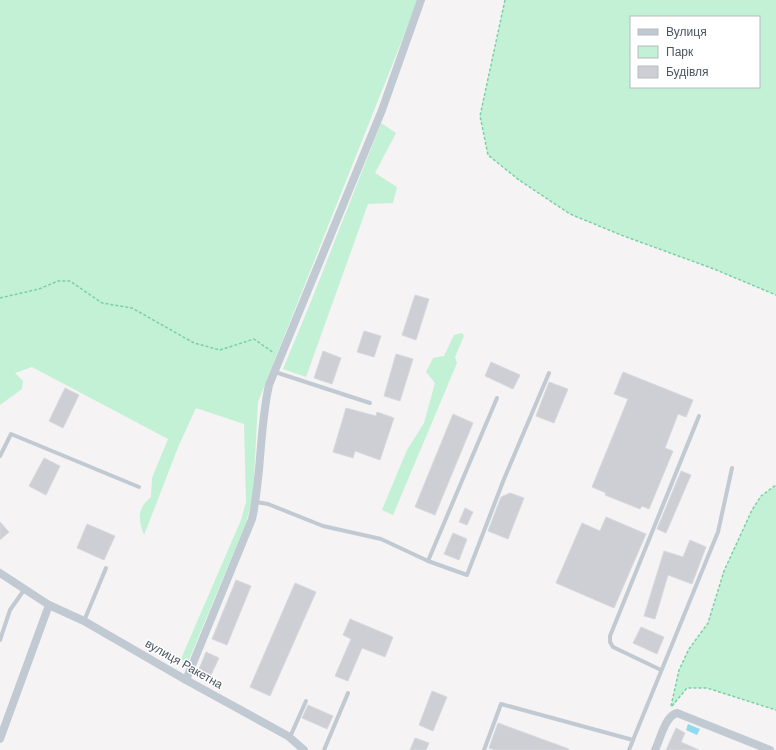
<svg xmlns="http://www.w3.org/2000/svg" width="776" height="750" viewBox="0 0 776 750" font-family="Helvetica,sans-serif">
<rect width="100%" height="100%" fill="#f5f3f3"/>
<!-- green -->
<g fill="#c3f1d5" fill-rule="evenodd">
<path d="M0 0H418L258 402 253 496 246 523 188 662 181 659 241 520 246 502 244 424 196 408 179 445 144 535C138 518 137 509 151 497L152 478 168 439 32 367 15 373 23 381 22 389 0 405Z"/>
<path d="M505 0H776V295L714 269 621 235 570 214 519 180 488 155 480 116ZM631 17H759V87H631Z"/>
<polygon points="381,123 396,133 375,173 397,187 393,203 368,204 306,377 283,369 312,299"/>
<polygon points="462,333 464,336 455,357 457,363 393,515 382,510 407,450 424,423 435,383 426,372 433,358 444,356 454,335"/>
<polygon points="776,485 776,710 707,688 687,688 671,708 679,670 689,649 708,623 724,571 752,510 761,496"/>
</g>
<!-- water -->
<polygon fill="#90daee" points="688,724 700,729 697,735 686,730"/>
<!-- building -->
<g fill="#cdcfd5" stroke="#d7d9de">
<polygon points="415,295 429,299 416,340 402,335"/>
<polygon points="364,331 381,336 374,357 357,352"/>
<polygon points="323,351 341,358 332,384 314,378"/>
<polygon points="396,354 413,359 400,401 384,396"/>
<polygon points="491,362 520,375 513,389 485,376"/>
<polygon points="623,372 693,400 686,417 678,414 665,448 673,451 649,509 642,506 640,509 605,495 606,493 592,487 628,399 614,394"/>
<polygon points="549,382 568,389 554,423 536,416"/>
<polygon points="65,388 79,395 63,428 49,421"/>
<polygon points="346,408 376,416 377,412 394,418 380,460 355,451 353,458 333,452"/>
<polygon points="453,414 473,423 435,515 415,507"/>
<polygon points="44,458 60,466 46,495 29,486"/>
<polygon points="681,471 691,475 666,533 657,529"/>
<polygon points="510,493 524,498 508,539 488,531 501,497"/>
<polygon points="465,508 473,512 467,525 459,522"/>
<polygon points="606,517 646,534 614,608 556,583 582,523 600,531"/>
<polygon points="0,522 9,532 0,540"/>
<polygon points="87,524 115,536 104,560 77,548"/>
<polygon points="453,533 467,539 459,560 444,554"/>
<polygon points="690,540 706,547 692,584 668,575 655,619 644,616 664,551 683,557"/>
<polygon points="236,580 251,586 227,645 212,639"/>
<polygon points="295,583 316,592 270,696 250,687"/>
<polygon points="350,619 393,637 385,657 362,648 348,681 335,676 351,639 343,635"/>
<polygon points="641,627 664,637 657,654 633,643"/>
<polygon points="206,652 219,658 209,679 197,674"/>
<polygon points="432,691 447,697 433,731 419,725"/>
<polygon points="308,705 333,716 327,729 302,718"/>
<polygon points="498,723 569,749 569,750 495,750 489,748"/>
<polygon points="676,728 685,733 681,742 699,750 666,750"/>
<polygon points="415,738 429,743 426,750 410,750"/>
</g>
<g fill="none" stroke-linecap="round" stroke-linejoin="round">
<!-- path -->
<g stroke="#7ad0a6" stroke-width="1.5" stroke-dasharray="3 2" stroke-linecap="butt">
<polyline points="505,0 480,116 488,155 519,180 570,214 621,235 714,269 776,295"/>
<polyline points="0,298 39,289 58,281 70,281 102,303 132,308 194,343 220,350 254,339 274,353"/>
<polyline points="671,706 679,670 689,649 708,623 724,571 752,510 761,496 776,485"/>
<polyline points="672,706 687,688 707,688 776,710"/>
</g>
<!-- lane -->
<g stroke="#c1cad2" stroke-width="4">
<polyline points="275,372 370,403"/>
<polyline points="0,456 11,434 139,487"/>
<polyline points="256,502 268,504 323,526 381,539 428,561 497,398"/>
<polyline points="428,561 467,575 504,479 549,373"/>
<polyline points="84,621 106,568"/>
<polyline points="0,640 10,610 24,590"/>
<polyline points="661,670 613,647 610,642 610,636 699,416"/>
<polyline points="290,737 306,701"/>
<polyline points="324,750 348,693"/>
<polyline points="484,750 501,704 633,740 718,532 732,468"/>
<polyline points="629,750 633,740"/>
</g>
<!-- street -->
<g stroke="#c1cad2" stroke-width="8">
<polyline points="0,573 49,605 84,621 186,680 288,736 304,750"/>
<path d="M186 680 252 519C262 475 259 429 269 385L382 110 421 0"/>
<polyline points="0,739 49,605"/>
<path d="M655 750C660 740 665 716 677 713L770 750"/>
</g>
</g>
<g text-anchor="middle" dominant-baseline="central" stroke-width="3" stroke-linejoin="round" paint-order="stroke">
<!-- street labels -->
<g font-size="12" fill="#4a5661" stroke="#fff">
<text transform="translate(184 664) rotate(30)">вулиця Ракетна</text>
</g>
</g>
<!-- legend -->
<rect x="630" y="16" width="130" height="72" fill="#ffffff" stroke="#b7bbc0"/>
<rect x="638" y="29" width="20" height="6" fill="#c1cad2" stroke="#b7bbc0"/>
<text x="666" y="36" font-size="12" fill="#4a5661">Вулиця</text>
<rect x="638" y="46" width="20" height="12" fill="#c3f1d5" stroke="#b7bbc0"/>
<text x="666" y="56" font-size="12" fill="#4a5661">Парк</text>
<rect x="638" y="66" width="20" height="12" fill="#cdcfd5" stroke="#b7bbc0"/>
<text x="666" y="76" font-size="12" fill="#4a5661">Будівля</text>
</svg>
